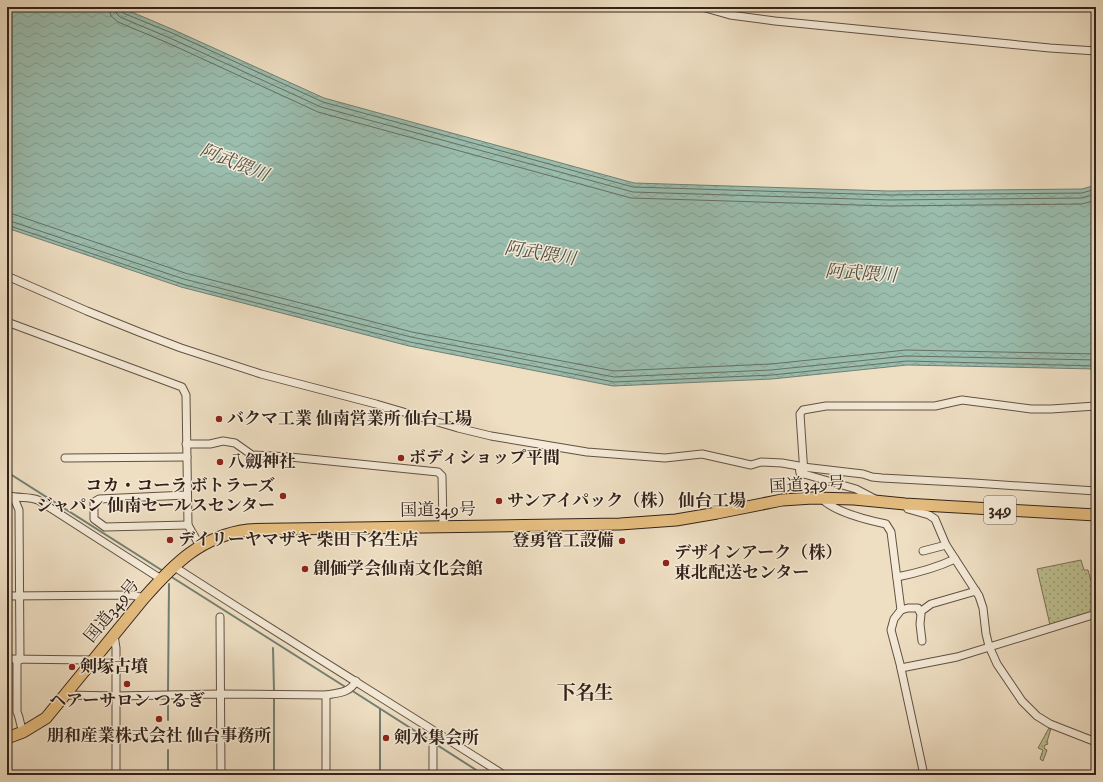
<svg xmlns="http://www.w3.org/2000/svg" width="1103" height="782" viewBox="0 0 1103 782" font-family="'IM FELL DW Pica','Noto Serif JP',serif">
<defs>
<pattern id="grass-dots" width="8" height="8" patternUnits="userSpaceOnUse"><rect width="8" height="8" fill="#bdc090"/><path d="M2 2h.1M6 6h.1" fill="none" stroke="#9a9c75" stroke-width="1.8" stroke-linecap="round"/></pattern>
<pattern id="water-waves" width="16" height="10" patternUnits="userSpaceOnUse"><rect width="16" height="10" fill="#9abdae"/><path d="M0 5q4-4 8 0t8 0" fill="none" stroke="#85a295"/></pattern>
</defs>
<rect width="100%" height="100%" fill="#eedec2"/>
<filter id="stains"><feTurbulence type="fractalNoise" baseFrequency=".005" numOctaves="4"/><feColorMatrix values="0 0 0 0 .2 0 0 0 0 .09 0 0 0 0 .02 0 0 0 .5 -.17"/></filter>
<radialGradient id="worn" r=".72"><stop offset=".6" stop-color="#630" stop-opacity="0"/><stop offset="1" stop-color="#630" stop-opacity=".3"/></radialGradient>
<!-- grass -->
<g fill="url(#grass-dots)" stroke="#787155">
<polygon points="1081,560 1084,570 1088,570 1096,598 1096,612 1050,625 1037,569"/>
<polygon points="1049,728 1051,728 1047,742 1048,744 1045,745 1044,748 1047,750 1043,761 1040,759 1043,750 1038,748"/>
</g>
<!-- water -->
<polygon fill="url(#water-waves)" stroke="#717f73" points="7,7 120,7 174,30 324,98 634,183 888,191 1082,189 1096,185 1096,369 907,365 772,379 613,386 409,346 181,287 7,228"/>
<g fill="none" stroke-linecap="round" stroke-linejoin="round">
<!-- shore -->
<g stroke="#667064" stroke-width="1">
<polyline points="109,7 111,16 118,22 168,43 318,112 631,198 888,206 1082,204 1096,200"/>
<polyline points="115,7 116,13 120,17 170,38 321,107 633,192 888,200 1082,198 1096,194"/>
<polyline points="120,7 120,10 123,13 172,33 323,102 633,187 888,195 1082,193 1096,189"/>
<polyline points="7,214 13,214 185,273 412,332 614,371 771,364 906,350 1096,354"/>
<polyline points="7,220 184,279 411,337 614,377 771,370 906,356 1096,360"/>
<polyline points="7,225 182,284 410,342 614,382 772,375 907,361 1096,366"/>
</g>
<!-- stream -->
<g stroke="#717f73" stroke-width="2">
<polyline points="7,472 163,571"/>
<polyline points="170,576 347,688"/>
<polyline points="273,648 274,691"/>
<polyline points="351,690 484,775"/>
<polyline points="168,691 169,584"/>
<polyline points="274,698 274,775"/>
<polyline points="168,720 168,699"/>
<polyline points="168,750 168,775"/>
<polyline points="380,775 380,709"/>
</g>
<!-- minor casing -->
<g stroke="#625144" stroke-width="9">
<g id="minor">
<polyline points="702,7 730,15 775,21 1050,48 1096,51"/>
<polyline points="7,276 87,311 139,332 181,348 261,374 376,404 458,428 491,436 587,452 665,458 702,454 751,465 761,462 782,463 799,466 800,473 804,474"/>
<polyline points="7,322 182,387 186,395 188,525 200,546"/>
<polyline points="186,444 210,444 223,441 235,443 252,455 290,457 438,472 442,476 443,527"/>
<polyline points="65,458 187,457"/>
<polyline points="803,467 863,474 872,477 882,478 974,483 1096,491"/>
<path d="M7 495C17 499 28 496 38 500L161 579"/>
<polyline points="187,495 99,499 94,502 94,519 105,527 188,525"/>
<polyline points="14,498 19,510 20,660"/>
<path d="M822 499C835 512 867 520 886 524L891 532 901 610 894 619 891 630 900 664 924 775"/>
<polyline points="875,499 856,489 804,474 800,414 803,410 826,406 935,406 962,400 1031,409 1051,409 1096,406"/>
<polyline points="906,506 908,509 929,515 935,519 946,545 979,596 983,608 986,634 989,646 997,664 1022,701 1037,716 1050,724 1096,742"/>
<polyline points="923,551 946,545"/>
<path d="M173 566C283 637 394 705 504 775"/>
<path d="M897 577C917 573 936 568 955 559"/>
<polyline points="7,596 132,595 144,598"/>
<polyline points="901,610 908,608 918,608 921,614 920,624 922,641"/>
<polyline points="920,612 931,604 976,591"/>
<polyline points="220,617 221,775"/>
<polyline points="114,635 116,648 116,775"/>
<polyline points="7,659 93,660"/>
<path d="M17 659V712C20 718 20 725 23 732"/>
<polyline points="901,668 957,657 1096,614"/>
<path d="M66 695 115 696 220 694 326 695C338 693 350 693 356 681"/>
<polyline points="433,745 433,775"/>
<polyline points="326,775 326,695"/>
</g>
</g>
<!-- trunk casing -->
<g stroke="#33221a" stroke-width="13">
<path id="trunk" d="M7 738 23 732 46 718 144 598C174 564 201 536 248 530 261 529 275 529 288 529L620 524 676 520 717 513 782 500 813 498 854 499 905 504 1096 515"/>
</g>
<!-- minor -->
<use href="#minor" stroke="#f4ead7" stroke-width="7"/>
<!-- trunk -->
<use href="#trunk" stroke="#e7bf81" stroke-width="11"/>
</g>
<!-- markers -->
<g fill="#8f2418" stroke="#f4ead7" stroke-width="1.5">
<circle cx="219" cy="419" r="4"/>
<circle cx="401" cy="458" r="4"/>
<circle cx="220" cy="462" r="4"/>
<circle cx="283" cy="496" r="4"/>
<circle cx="499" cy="501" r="4"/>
<circle cx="170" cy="540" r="4"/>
<circle cx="622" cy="541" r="4"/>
<circle cx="666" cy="563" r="4"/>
<circle cx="305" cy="569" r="4"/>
<circle cx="72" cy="667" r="4"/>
<circle cx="127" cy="684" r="4"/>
<circle cx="159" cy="719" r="4"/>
<circle cx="386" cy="738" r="4"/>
</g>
<g text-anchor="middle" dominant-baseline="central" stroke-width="3" stroke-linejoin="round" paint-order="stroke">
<!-- shield labels -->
<rect fill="#f4ead7" stroke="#6d5e53" stroke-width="1" x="984" y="496" width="32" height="28" rx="3"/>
<g font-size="16" font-weight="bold" fill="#33221a">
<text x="1000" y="510">349</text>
</g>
<!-- poi labels -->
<g font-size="17" font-weight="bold" fill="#33221a" stroke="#f4ead7" text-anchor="start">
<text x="227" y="419">バクマ工業 仙南営業所 仙台工場</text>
<text x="409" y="458">ボディショップ平間</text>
<text x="228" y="462">八劔神社</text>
<text x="275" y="486" text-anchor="end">コカ・コーラ ボトラーズ<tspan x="275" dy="20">ジャパン 仙南セールスセンター</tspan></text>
<text x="507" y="501">サンアイパック（株） 仙台工場</text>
<text x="178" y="540">デイリーヤマザキ 柴田下名生店</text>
<text x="614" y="541" text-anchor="end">登勇管工設備</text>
<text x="674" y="553">デザインアーク（株）<tspan x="674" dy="20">東北配送センター</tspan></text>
<text x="313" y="569">創価学会仙南文化会館</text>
<text x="80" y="667">剣塚古墳</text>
<text x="127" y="701" text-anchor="middle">ヘアーサロン つるぎ</text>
<text x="159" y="736" text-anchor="middle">朋和産業株式会社 仙台事務所</text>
<text x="394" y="738">剣水集会所</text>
</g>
<!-- street labels -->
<g font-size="17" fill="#33221a" stroke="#f4ead7">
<text transform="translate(807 485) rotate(-3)">国道349号</text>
<text transform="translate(438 510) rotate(-1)">国道349号</text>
<text transform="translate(112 611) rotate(-51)">国道349号</text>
</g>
<!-- water labels -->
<g font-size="18" font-style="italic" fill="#525046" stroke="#f4ead7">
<text transform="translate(234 163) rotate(22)">阿武隈川</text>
<text transform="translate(540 254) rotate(9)">阿武隈川</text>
<text transform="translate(861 274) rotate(4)">阿武隈川</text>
</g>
<!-- quarter labels -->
<g font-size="19" font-weight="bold" fill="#33221a" stroke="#f4ead7">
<text x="585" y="693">下名生</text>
</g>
</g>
<!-- margin -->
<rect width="1103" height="782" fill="none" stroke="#eedec2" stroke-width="24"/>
<rect x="8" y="8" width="1087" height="766" fill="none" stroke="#33221a" stroke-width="2"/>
<rect x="12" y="12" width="1079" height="758" fill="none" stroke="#33221a"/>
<rect width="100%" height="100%" filter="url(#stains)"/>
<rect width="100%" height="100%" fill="url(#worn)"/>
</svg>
